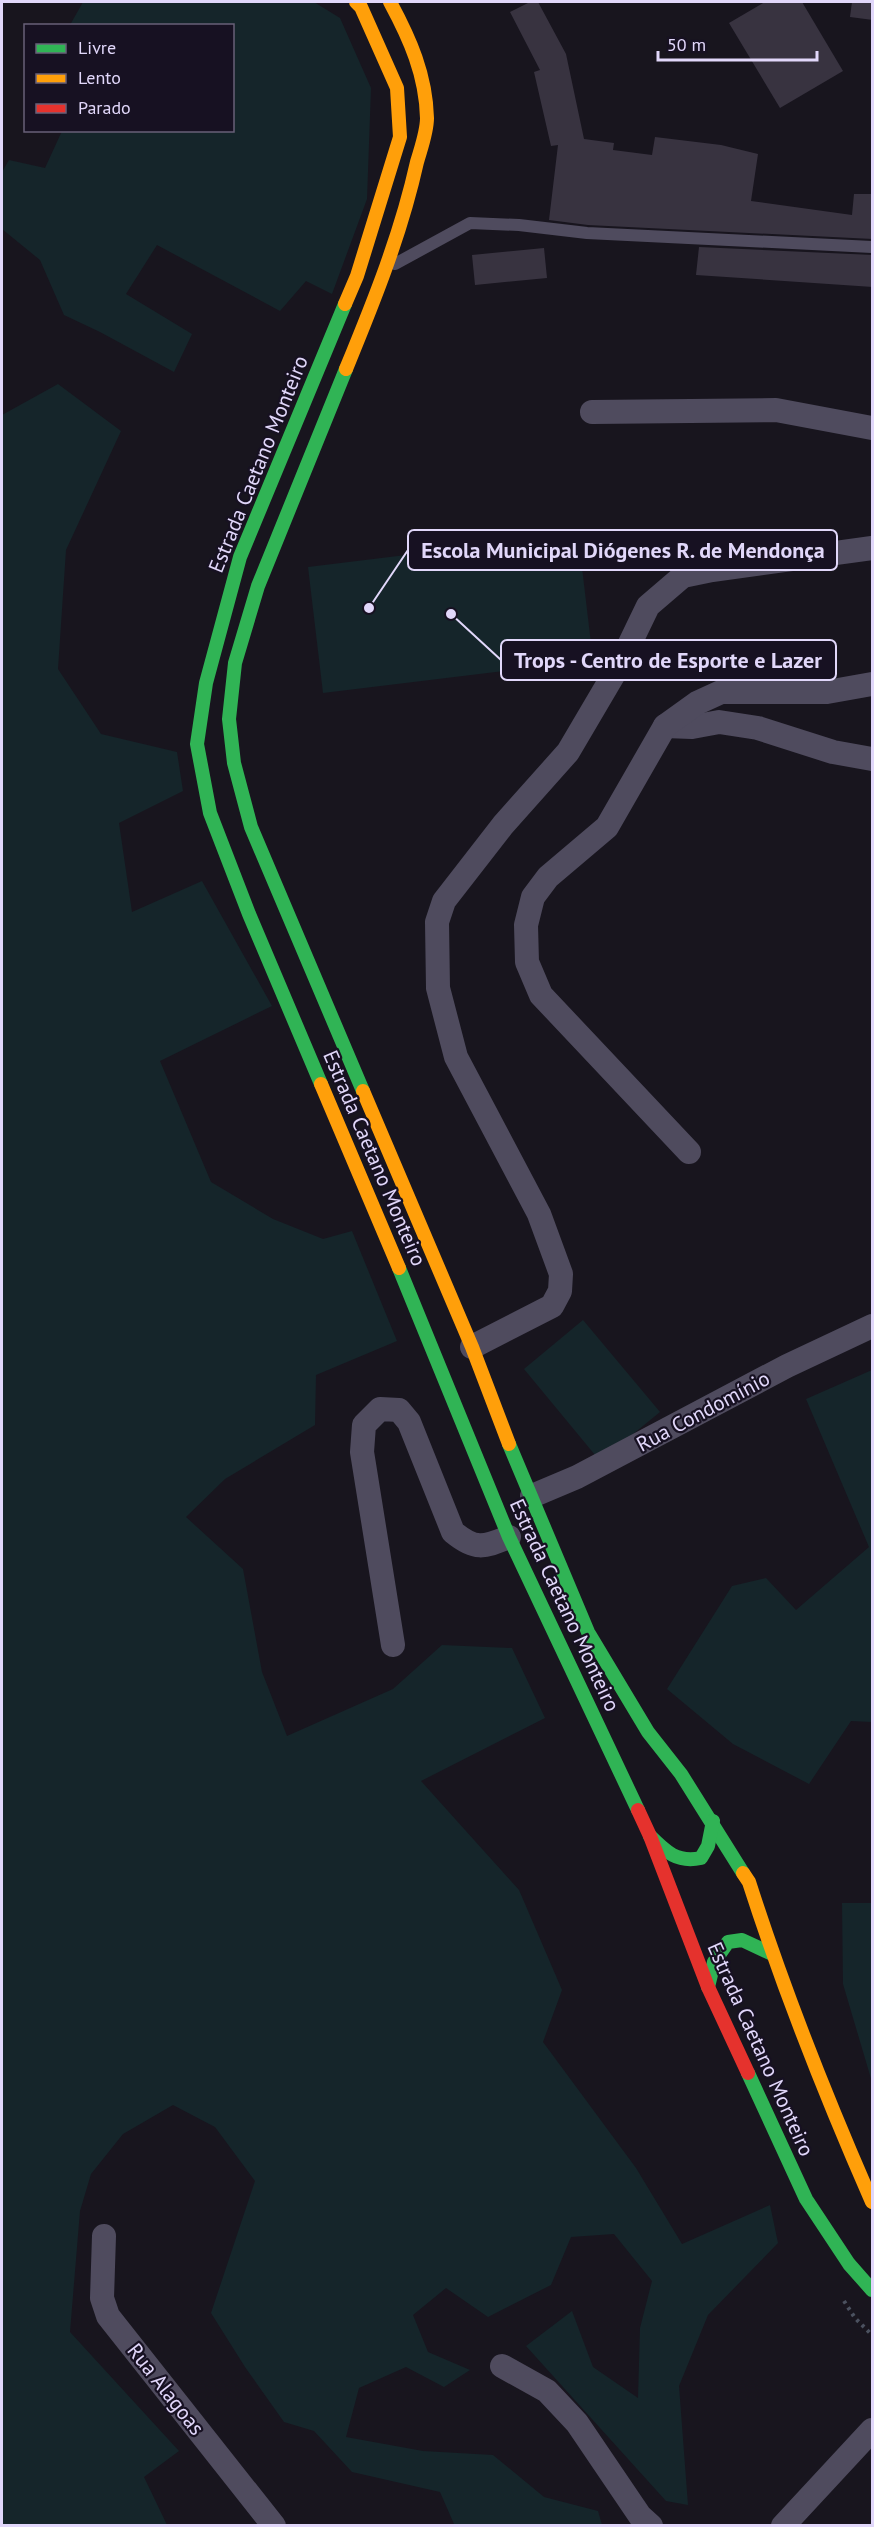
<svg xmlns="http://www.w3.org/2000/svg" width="874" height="2527" viewBox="0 0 874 2527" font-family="'PT Sans',sans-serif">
<rect width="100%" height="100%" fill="#18151e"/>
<!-- green -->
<g fill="#15252a">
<polygon points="83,2 314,2 340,18 371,88 367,199 332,294 306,281 280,311 157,245 126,294 192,334 174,372 100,332 64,315 40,260 2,229 2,172 9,160 45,168 62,131 232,130 232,26 70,25"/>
<polygon points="58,384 121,431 66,550 58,669 101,734 177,752 183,791 119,823 132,912 202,881 272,1006 160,1061 211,1182 273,1219 323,1239 352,1231 397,1341 316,1375 315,1425 225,1479 186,1517 243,1569 262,1672 287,1736 393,1689 442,1645 512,1648 545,1718 421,1781 519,1890 562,1990 543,2042 636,2168 682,2244 770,2205 778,2243 708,2315 679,2386 688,2505 666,2501 526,2346 572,2311 593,2367 638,2398 640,2328 652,2281 614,2234 571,2237 551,2285 488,2317 446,2288 413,2315 428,2352 470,2370 444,2387 406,2367 359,2388 346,2437 423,2451 493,2455 544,2497 598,2511 602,2525 452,2525 454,2524 440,2492 352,2472 314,2431 284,2422 245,2367 211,2313 255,2181 215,2127 173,2105 123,2134 91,2174 80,2211 70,2332 179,2451 144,2477 167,2525 2,2526 2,415"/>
<polygon points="578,534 593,660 323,693 308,567"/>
<polygon points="583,1320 660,1412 600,1461 524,1369"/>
<polygon points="872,1370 872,1722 851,1721 809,1784 733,1744 667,1689 732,1586 766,1578 796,1610 869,1547 806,1399"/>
<polygon points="842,1903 872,1903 872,2082 843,1984"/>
</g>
<!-- building -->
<g fill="#383340">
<polygon points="530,2 538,2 566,54 584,139 614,143 613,150 652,155 655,137 721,145 758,154 751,201 852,215 854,194 873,194 873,239 588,225 549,220 558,145 551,146 534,72 540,70 510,12"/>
<polygon points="765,2 802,2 843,71 780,108 729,23"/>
<polygon points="852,2 873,2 873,20 850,17"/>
<polygon points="699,247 873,255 873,287 696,275"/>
<polygon points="544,248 547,278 475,285 472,255"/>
</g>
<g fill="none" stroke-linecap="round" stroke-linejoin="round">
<!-- path -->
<polyline stroke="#4b515f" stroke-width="4" stroke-dasharray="3 4.5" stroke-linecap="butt" points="844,2301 855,2318 872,2335"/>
<!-- lane -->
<polyline stroke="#4f4b5e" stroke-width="12" points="395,264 470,223 519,225 587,233 872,247"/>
<!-- street -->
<g stroke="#4f4b5e" stroke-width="24">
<polyline points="592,412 776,410 872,428"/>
<polyline points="621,662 715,659 751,667 804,685"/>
<polyline points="665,726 692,727 719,722 758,728 833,752 872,759"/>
<polyline points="689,1152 541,995 527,962 526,925 533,897 548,877 607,827 665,726 697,703 721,692 827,692 872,684"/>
<polyline points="472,1347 552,1306 560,1291 561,1274 539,1214 456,1057 438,988 437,922 444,901 503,825 568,752 621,662 648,606 683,576 712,570 872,548"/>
<polyline points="532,1496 577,1477 787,1366 872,1326"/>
<path d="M393 1645 362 1452 364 1425 380 1409 399 1410 409 1422 453 1532C476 1551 484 1547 509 1537"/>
<polyline points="104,2236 102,2298 108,2316 274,2526"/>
<polyline points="502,2366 547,2391 577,2423 640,2516 651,2526"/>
<polyline points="783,2526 872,2430"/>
</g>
<!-- fast -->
<g stroke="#30b455" stroke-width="14">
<polyline points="346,369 258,586 235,663 229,719 234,763 251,827 363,1091"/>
<polyline points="321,1084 249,914 210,813 197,744 206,683 240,557 345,304"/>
<polyline points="399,1268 509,1537 638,1810"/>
<polyline points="509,1444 588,1632 648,1732 681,1774 743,1873"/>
<path d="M650 1836C666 1852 677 1863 701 1858L708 1846 713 1821"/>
<polyline points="708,1987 714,1962 728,1942 742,1940 772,1954"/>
<polyline points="748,2073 806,2199 849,2264 872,2290"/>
</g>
<!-- slow -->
<g stroke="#ff9f0a" stroke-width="14">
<polyline points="345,304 357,276 400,137 397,88 361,7 356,2"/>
<path d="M346 369C374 301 401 234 417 162 421 148 427 132 427 118 426 75 410 39 390 2"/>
<polyline points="321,1084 399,1268"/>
<polyline points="363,1091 472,1347 509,1444"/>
<path d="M743 1873 749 1882C784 1991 826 2097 872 2202"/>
</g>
<!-- jam -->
<polyline stroke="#e5322d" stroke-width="14" points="638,1810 650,1836 708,1987 748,2073"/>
</g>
<g text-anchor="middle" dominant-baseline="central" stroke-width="4.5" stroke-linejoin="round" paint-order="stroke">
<!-- street labels -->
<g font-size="21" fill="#e1d7fa" stroke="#171122">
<text transform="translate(258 464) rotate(-68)">Estrada Caetano Monteiro</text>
<text transform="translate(375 1158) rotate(67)">Estrada Caetano Monteiro</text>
<text transform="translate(703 1411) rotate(-28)">Rua Condomínio</text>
<text transform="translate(565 1605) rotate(65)">Estrada Caetano Monteiro</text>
<text transform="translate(761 2049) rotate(66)">Estrada Caetano Monteiro</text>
<text transform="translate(166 2389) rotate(52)">Rua Alagoas</text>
</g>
</g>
<!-- callouts -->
<path fill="none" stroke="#e1d7fa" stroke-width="2" d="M369 608L408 550M451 614L501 660"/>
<g fill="#e1d7fa" stroke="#171122" stroke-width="2">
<circle cx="369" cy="608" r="6"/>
<circle cx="451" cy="614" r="6"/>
</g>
<g fill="#171122" stroke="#e1d7fa" stroke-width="2">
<rect x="408" y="530" width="429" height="40" rx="6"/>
<rect x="501" y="640" width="335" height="40" rx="6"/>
</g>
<g font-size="22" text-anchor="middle" font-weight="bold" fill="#e1d7fa">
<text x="623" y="558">Escola Municipal Diógenes R. de Mendonça</text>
<text x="668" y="668">Trops - Centro de Esporte e Lazer</text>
</g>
<!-- border -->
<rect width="874" height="2527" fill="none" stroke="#e1d7fa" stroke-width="6"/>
<!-- legend -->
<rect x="24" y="24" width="210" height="108" fill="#171122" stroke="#686078" stroke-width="1.5"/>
<rect x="36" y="44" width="30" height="9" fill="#30b455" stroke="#686078" stroke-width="1.5"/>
<text x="78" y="54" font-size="18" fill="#e1d7fa">Livre</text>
<rect x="36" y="74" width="30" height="9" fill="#ff9f0a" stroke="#686078" stroke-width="1.5"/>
<text x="78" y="84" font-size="18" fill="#e1d7fa">Lento</text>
<rect x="36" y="104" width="30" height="9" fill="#e5322d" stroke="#686078" stroke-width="1.5"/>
<text x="78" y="114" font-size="18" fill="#e1d7fa">Parado</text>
<!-- scale -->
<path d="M658 51v9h159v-9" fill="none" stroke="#e1d7fa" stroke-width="3"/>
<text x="667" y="51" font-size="18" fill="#e1d7fa" stroke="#171122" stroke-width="4.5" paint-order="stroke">50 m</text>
</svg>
